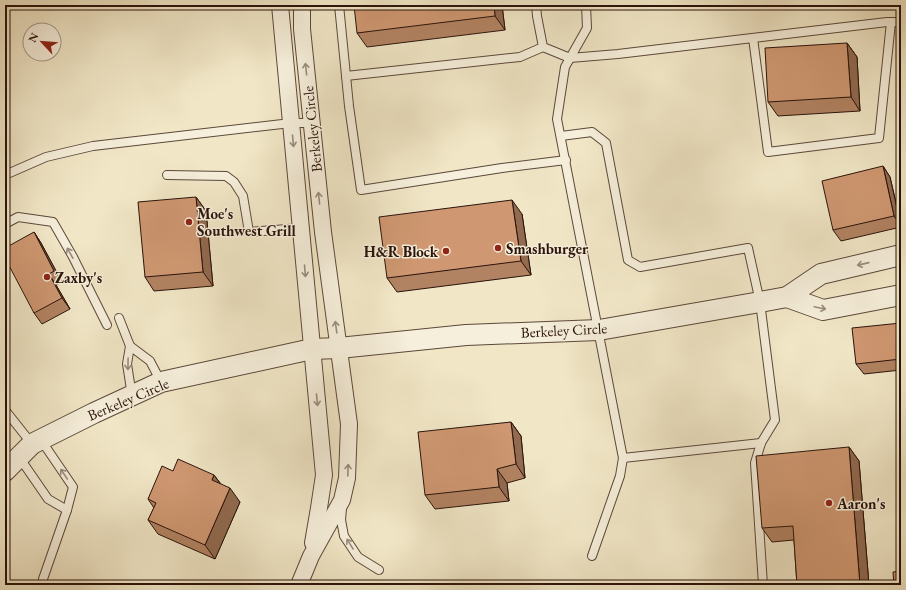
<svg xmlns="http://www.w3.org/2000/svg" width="906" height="590" viewBox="0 0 906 590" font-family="'EB Garamond',serif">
<rect width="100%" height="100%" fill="#f1e7c7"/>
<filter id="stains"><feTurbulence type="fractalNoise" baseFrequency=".005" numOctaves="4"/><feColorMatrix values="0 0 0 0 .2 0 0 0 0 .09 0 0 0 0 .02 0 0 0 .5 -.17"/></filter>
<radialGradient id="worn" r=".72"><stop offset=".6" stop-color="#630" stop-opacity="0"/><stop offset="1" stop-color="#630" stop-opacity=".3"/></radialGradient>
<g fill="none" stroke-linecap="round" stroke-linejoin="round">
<!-- service casing -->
<g stroke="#5c483a" stroke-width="10">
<g id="service">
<polyline points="339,5 349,106 361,190 502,168 566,160"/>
<polyline points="536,5 537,16 543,47 570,58 618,54 887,22 901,22"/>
<polyline points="586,5 587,28 565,67 557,119 623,458 620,476 592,556"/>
<polyline points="753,38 768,152 879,138 891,22"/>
<polyline points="346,76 520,57 543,47"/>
<polyline points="561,136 592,132 606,143 628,260 640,267 748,248 760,302 775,420 761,443 755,463 763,585"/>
<polyline points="5,175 46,157 93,146 291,123 312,123"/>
<polyline points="167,175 226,176 234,182 243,196 249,232 301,228"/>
<polyline points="5,224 18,217 53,222 73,257 107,325"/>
<polyline points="119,318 130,346"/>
<polyline points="132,396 127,364 130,346 150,361 161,382"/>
<polyline points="5,410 32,444"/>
<polyline points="41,440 73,487 67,510 43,579"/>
<polyline points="19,457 48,499 67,510"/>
<polyline points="623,458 761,443"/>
<polyline points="342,508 341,520 344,536 358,557 379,570"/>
</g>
</g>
<!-- minor casing -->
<g stroke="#5c483a" stroke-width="18">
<g id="minor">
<polyline points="280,5 324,475 319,508 313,543"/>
<polyline points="299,585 311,556 342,500 347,478 349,424 323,232 302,29 302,5"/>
</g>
</g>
<!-- tertiary casing -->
<g stroke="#5c483a" stroke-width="22">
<g id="tertiary">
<polyline points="787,297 823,310 901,295"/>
<polyline points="5,471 32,444 94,413 161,382 312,349 339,348 466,335 599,330 760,302 787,297 821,274 901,255"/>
</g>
</g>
<!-- service -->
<use href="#service" stroke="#f6efdb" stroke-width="8"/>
<!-- minor -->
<use href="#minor" stroke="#f6efdb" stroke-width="16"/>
<!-- tertiary -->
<use href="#tertiary" stroke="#f6efdb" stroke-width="20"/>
</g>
<!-- wall -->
<g fill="#b28362" stroke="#2a130b">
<polygon points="502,5 505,30 367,47 357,33"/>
<polygon points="847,43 857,57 860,111 778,116 768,102"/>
<polygon points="883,166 890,177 901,224 901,227 841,241 833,230"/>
<polygon points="196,197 206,211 213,286 154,291 145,277"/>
<polygon points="522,214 531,275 397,292 387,278"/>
<polygon points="34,232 41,243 62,282 56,285 70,309 42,324 34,313"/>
<polygon points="901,323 901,370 864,374 856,364"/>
<polygon points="511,422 521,436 525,478 507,483 509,501 435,509 425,495"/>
<polygon points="849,447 859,461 869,585 797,585 794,540 772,542 762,528"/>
<polygon points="173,471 214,475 221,484 240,502 215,559 158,534 148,520 154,508 148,499"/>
</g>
<!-- shaded-wall -->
<g fill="#916a50" stroke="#2a130b">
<polygon points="494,5 502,5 505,30 495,16"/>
<polygon points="847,43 857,57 860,111 851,97"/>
<polygon points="883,166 890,177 901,226 894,216"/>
<polygon points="196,197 206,211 213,286 203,272"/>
<polygon points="512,200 522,214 531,275 521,261"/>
<polygon points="34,232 41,243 62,282 54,271"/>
<polygon points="49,274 56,285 70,309 62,298"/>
<polygon points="511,422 521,436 525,478 516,464"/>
<polygon points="849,447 859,461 869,585 860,585"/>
<polygon points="497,469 507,483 509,501 499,487"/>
<polygon points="214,475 224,489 212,480"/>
<polygon points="230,488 240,502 215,559 205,545"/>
</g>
<!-- building -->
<g fill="#cf9872" stroke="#2a130b">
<polygon points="354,5 494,5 495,16 357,33"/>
<polygon points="847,43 851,97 768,102 765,48"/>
<polygon points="883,166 894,216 833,230 822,181"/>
<polygon points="196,197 203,272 145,277 138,202"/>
<polygon points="512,200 521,261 387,278 379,217"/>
<polygon points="34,232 54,271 49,274 62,298 34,313 5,258 5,248"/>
<polygon points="901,323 901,359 856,364 852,328"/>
<polygon points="511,422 516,464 497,469 499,487 425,495 418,432"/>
<polygon points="849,447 860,585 797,585 793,526 762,528 756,456"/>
<polygon points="178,459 214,475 212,480 230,488 205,545 148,520 156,503 148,499 162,466 173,471"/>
<polygon points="901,571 901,585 894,585 893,572"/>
</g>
<!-- one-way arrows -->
<defs><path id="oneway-shaft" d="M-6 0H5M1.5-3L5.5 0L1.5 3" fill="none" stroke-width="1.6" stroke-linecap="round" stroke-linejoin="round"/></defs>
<g stroke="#9a8c7d">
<use href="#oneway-shaft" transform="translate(306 69) rotate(-96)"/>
<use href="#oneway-shaft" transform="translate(293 141) rotate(85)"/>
<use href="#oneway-shaft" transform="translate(319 198) rotate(-96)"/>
<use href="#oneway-shaft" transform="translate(70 253) rotate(-119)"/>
<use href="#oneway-shaft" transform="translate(863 264) rotate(167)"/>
<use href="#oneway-shaft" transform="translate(305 271) rotate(85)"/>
<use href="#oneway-shaft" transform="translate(820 308) rotate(12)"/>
<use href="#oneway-shaft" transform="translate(336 327) rotate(-98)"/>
<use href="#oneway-shaft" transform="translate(128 364) rotate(91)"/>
<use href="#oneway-shaft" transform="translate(317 400) rotate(85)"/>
<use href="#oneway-shaft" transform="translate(348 470) rotate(-88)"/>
<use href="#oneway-shaft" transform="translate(64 474) rotate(-124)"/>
<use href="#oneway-shaft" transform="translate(350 544) rotate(-122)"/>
</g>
<!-- markers -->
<g fill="#8f2418" stroke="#f6efdb" stroke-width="1.5">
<circle cx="189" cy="222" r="4"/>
<circle cx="498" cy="248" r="4"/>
<circle cx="446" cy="251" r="4"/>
<circle cx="47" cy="277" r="4"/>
<circle cx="829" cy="503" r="4"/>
</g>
<g text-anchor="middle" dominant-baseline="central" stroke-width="3" stroke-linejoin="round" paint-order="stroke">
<!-- street labels -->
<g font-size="15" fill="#2a130b" stroke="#f6efdb">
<text transform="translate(312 129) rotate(-96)">Berkeley Circle</text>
<text transform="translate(564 330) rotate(-3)">Berkeley Circle</text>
<text transform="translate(128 399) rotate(-23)">Berkeley Circle</text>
</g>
<!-- poi labels -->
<g font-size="15" font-weight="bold" fill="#2a130b" stroke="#f6efdb" text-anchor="start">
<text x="197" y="213">Moe's<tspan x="197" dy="17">Southwest Grill</tspan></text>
<text x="506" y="248">Smashburger</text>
<text x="438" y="251" text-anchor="end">H&amp;R Block</text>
<text x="55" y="277">Zaxby's</text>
<text x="837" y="503">Aaron's</text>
</g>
</g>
<!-- margin -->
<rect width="906" height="590" fill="none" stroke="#f1e7c7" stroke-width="20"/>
<rect x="6" y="6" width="894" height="578" fill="none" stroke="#2a130b" stroke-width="2"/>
<rect x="10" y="10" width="886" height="570" fill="none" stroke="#2a130b"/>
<!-- north arrow -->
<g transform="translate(42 42) rotate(296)"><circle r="19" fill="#f6efdb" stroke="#a49788"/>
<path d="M0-3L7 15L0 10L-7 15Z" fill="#8f2418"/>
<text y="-6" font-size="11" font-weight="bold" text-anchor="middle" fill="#2a130b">N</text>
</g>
<rect width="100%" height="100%" filter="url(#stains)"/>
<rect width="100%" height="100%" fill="url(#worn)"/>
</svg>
